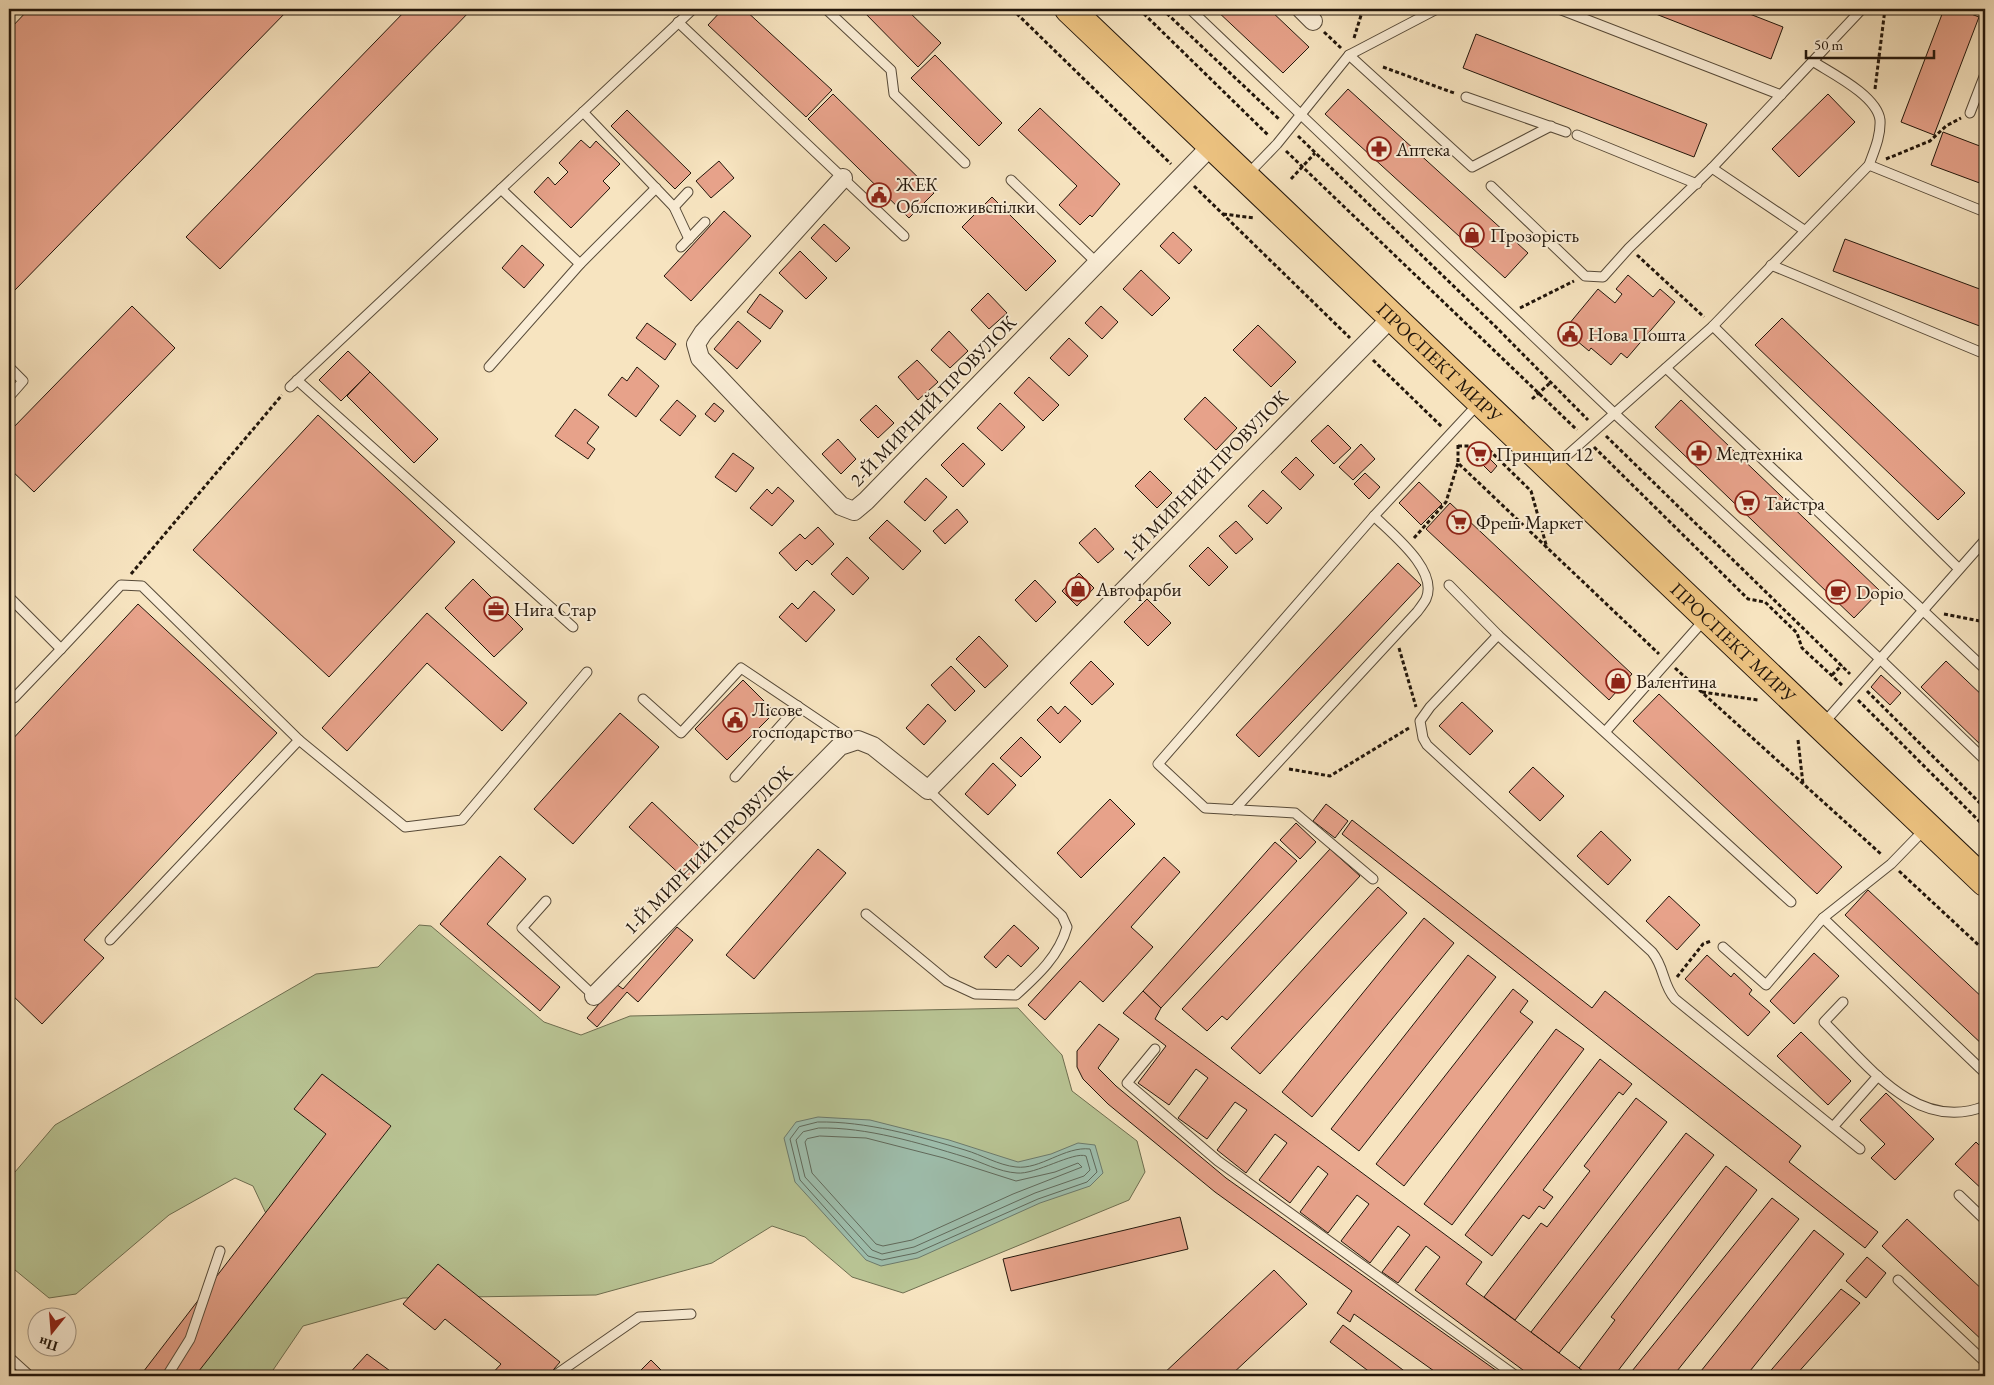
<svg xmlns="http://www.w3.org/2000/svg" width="1994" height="1385" viewBox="0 0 1994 1385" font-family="'EB Garamond',serif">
<rect width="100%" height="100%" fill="#f7e4c0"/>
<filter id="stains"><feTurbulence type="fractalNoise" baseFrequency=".004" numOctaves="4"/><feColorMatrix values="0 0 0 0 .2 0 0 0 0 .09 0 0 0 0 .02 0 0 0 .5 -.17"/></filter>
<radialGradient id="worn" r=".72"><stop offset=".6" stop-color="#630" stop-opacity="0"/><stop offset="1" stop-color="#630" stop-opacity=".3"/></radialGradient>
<!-- green -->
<polygon fill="#b9c595" stroke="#6e6e50" points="419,925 431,926 544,1022 581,1035 630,1016 1018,1008 1062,1055 1072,1091 1137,1141 1145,1172 1129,1200 903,1293 852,1277 805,1237 772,1226 712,1263 596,1295 403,1298 303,1326 269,1376 195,1376 238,1311 269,1220 253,1186 235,1178 169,1215 76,1294 49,1298 9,1265 9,1179 55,1125 316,974 378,967"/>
<!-- water -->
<polygon fill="#9ebfae" stroke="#6c7b6d" points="818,1117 870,1120 949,1140 1018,1162 1051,1154 1078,1143 1095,1145 1103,1173 1090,1186 1040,1203 918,1258 881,1266 866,1260 795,1182 784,1138 796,1122"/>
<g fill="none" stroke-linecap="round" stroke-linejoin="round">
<!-- shore -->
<g stroke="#606a5c" stroke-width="1">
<path d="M818 1122C866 1121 918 1136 965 1150 982 1155 998 1165 1016 1167 1040 1170 1065 1146 1090 1149L1097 1172 1087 1182 1038 1199 916 1253 882 1260 868 1256 800 1180 790 1139 799 1127Z"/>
<path d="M819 1128C867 1127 919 1143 965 1157 982 1162 999 1172 1017 1173 1035 1175 1074 1151 1086 1156L1090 1170 1084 1176 1035 1193 914 1247 882 1254 872 1250 805 1177 796 1140 803 1132Z"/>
<polygon points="820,1136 866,1138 944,1158 1016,1181 1055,1172 1078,1163 1082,1167 1013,1194 912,1240 883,1246 876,1244 812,1173 805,1142 807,1139"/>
</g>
</g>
<!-- building -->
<g fill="#e7a28a" stroke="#22160b">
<polygon points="29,9 289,9 15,290 9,284 9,30"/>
<polygon points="407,9 472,9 220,269 186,237"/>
<polygon points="723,9 744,9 832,90 806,117 708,25"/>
<polygon points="861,9 906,9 941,43 918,67"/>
<polygon points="1215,9 1269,9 1309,47 1283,73"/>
<polygon points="1643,9 1737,9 1783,27 1771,59"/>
<polygon points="1944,9 1958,9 1979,17 1934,135 1901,122"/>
<polygon points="1476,34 1707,124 1694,157 1463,68"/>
<polygon points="935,55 1002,123 979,146 911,78"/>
<polygon points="1348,89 1528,253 1505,278 1325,114"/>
<polygon points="833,94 934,193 909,218 808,119"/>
<polygon points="1828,94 1855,122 1799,177 1772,149"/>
<polygon points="1040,108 1120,184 1092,217 1090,215 1080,225 1059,205 1077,186 1018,130"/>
<polygon points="627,110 691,173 675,189 611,126"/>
<polygon points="1943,132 1985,148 1985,185 1931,165"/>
<polygon points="581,140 590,148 596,141 620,164 603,181 610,188 571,228 534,192 548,177 555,185 568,172 559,163"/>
<polygon points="719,161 734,178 711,198 696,181"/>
<polygon points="992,197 1056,261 1026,291 962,227"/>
<polygon points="724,211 751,236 691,301 664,276"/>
<polygon points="824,224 850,248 836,262 811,238"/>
<polygon points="1173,232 1192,250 1179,264 1160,246"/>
<polygon points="1845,239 1985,291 1985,328 1833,271"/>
<polygon points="522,245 544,265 524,288 502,268"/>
<polygon points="800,251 827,278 806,299 779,273"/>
<polygon points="1141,270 1170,298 1152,316 1123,289"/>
<polygon points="1628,275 1653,297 1660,289 1675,302 1627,358 1621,353 1611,365 1591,348 1589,351 1564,330 1598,289 1615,303 1622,294 1616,289"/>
<polygon points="988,293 1007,313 989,329 971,310"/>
<polygon points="760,294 783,311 770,329 747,312"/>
<polygon points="132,306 175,348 34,492 9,468 9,432"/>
<polygon points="1101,306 1118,322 1102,339 1085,323"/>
<polygon points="1782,318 1965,493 1938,520 1755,345"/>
<polygon points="738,321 761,341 737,369 714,349"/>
<polygon points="647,323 676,344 665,360 636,338"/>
<polygon points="1258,325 1296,362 1271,387 1233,350"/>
<polygon points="949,331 968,351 950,368 931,350"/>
<polygon points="1069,338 1088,356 1069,376 1050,358"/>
<polygon points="348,351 370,372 341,401 319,380"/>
<polygon points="917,360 938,382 918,400 898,377"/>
<polygon points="637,367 659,386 636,417 608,395 622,377 627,381"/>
<polygon points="370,372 438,439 414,463 347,396"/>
<polygon points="1029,377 1059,405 1043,421 1014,393"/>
<polygon points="1205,397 1237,428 1216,450 1184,419"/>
<polygon points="677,400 696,416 680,436 660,420"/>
<polygon points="1681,400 1880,591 1854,618 1655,427"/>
<polygon points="714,403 724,411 715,422 705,414"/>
<polygon points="1000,403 1025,427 1002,451 977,428"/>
<polygon points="876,405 894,423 878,438 860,420"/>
<polygon points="575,409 599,427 587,443 595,449 588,459 555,436"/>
<polygon points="318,415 455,542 329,677 193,550"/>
<polygon points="1328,425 1351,448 1334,464 1311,441"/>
<polygon points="838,439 856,459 841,474 822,454"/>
<polygon points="963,443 985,464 963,487 941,465"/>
<polygon points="1361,444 1375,459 1353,480 1339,467"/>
<polygon points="1479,448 1497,466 1491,473 1472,454"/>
<polygon points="733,453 754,468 736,492 715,477"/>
<polygon points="1296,457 1314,475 1300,490 1281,472"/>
<polygon points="1150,471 1172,493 1157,508 1135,486"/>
<polygon points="1365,473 1380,487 1369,499 1354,484"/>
<polygon points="926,478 947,497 925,521 904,502"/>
<polygon points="1419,482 1442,504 1421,525 1399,503"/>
<polygon points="778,487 794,501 772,526 750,508 767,489 772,494"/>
<polygon points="1263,490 1282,508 1267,524 1248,506"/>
<polygon points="1450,503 1632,674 1609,700 1426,529"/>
<polygon points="957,509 968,522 945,544 933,531"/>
<polygon points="887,520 921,551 903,570 869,538"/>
<polygon points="1236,521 1253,539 1236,554 1219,536"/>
<polygon points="818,527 834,544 812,565 807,560 796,571 779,553 800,534 805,539"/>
<polygon points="1095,528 1114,549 1098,563 1079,543"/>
<polygon points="1208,547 1228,567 1209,586 1189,566"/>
<polygon points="847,557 869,578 853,595 831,574"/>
<polygon points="1398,563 1421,585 1259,757 1236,735"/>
<polygon points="1079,573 1094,588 1077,606 1062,591"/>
<polygon points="473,579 523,629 494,657 445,608"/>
<polygon points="1035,580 1056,602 1036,622 1015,600"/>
<polygon points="814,591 835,610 806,642 779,617 792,603 798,609"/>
<polygon points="1147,599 1171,623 1148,646 1124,622"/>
<polygon points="138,604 277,733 84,940 104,958 42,1024 9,992 9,743"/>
<polygon points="427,613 527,703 502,731 427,663 347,751 322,728"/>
<polygon points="979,636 1008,666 985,688 956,659"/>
<polygon points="1091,661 1114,684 1092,705 1070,683"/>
<polygon points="1946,661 1985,698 1985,749 1921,687"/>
<polygon points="951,666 975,691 955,711 931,685"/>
<polygon points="1881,675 1901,693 1890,705 1871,687"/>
<polygon points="743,680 775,712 727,760 695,729"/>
<polygon points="1659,694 1842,867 1817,894 1633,721"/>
<polygon points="1462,702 1493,731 1470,755 1439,726"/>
<polygon points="928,704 946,721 924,745 906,728"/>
<polygon points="1051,706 1058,714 1065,706 1081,721 1060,743 1037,720"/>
<polygon points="620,713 659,747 573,844 534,809"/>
<polygon points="1021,737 1041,757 1021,777 1000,758"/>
<polygon points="993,763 1016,785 988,815 965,794"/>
<polygon points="1533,767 1564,796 1540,821 1509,792"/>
<polygon points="1110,799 1135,824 1081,878 1057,853"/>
<polygon points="652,802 710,857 687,881 629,827"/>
<polygon points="1326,804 1348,821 1335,838 1313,821"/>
<polygon points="1352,820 1592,1008 1605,991 1801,1146 1789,1162 1878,1232 1865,1248 1342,834"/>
<polygon points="1296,823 1316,842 1300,859 1280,840"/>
<polygon points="1601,831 1631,860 1608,885 1577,856"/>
<polygon points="1275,842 1297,861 1161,1008 1143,991"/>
<polygon points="818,849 846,873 754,979 726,955"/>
<polygon points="1330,849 1360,876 1227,1020 1222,1016 1207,1031 1182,1009"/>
<polygon points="500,856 526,879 487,924 560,987 540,1011 440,924"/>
<polygon points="1164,857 1180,872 1131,927 1153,947 1103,1002 1080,981 1045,1020 1028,1005"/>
<polygon points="1378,887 1407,913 1260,1074 1231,1048"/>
<polygon points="1868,890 1985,1000 1985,1047 1845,915"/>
<polygon points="1669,896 1700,925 1677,950 1646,921"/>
<polygon points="1424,918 1454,943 1312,1117 1282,1092"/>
<polygon points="1014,925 1039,948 1021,967 1008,955 996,968 984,957"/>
<polygon points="677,927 693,940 638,1002 627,992 597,1027 587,1018 616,984 623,989"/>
<polygon points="1814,953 1839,976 1794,1024 1770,1001"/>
<polygon points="1468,955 1496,977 1359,1151 1331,1129"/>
<polygon points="1707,955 1731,977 1734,973 1752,990 1749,994 1770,1012 1748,1036 1685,979"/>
<polygon points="1513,989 1528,1001 1520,1012 1533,1022 1404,1186 1376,1164"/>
<polygon points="1143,991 1161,1008 1155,1019 1482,1262 1466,1284 1590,1376 1531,1376 1415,1290 1440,1257 1426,1246 1398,1283 1382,1272 1410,1235 1398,1226 1370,1263 1341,1241 1369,1204 1357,1195 1328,1233 1300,1212 1328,1174 1318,1166 1290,1203 1259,1180 1287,1143 1275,1134 1246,1173 1217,1150 1247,1110 1235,1102 1207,1139 1178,1118 1208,1078 1196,1069 1169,1105 1138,1083 1166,1046 1123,1013"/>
<polygon points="1099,1024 1119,1039 1098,1068 1116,1086 1226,1178 1504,1376 1441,1376 1354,1314 1350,1322 1337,1313 1352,1291 1215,1192 1108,1104 1083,1079 1077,1067 1077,1051"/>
<polygon points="1556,1029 1584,1049 1452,1225 1424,1204"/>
<polygon points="1801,1032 1851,1081 1828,1105 1777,1056"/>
<polygon points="1600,1059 1632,1084 1623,1095 1619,1092 1543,1190 1553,1197 1544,1209 1539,1206 1529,1219 1523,1215 1492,1256 1465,1235"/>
<polygon points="322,1074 391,1126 195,1376 140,1376 326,1134 294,1109"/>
<polygon points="1886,1093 1934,1139 1895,1180 1871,1158 1885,1144 1860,1120"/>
<polygon points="1636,1098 1667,1122 1515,1320 1484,1297 1541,1223 1547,1227 1590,1171 1584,1166"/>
<polygon points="1686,1133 1714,1155 1559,1353 1531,1332"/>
<polygon points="1976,1142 1985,1151 1985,1192 1955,1164"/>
<polygon points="1726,1166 1757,1190 1614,1376 1590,1376 1579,1368 1615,1320 1611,1317"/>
<polygon points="1772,1198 1799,1219 1673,1376 1628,1376"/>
<polygon points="1180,1217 1188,1249 1011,1291 1003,1259"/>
<polygon points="1907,1219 1985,1292 1985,1343 1882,1246"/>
<polygon points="1814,1230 1844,1254 1746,1376 1697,1376"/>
<polygon points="1867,1257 1886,1273 1866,1298 1846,1281"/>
<polygon points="438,1264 560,1362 548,1376 490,1376 501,1364 445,1319 435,1330 403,1304"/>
<polygon points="1274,1270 1307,1304 1230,1376 1161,1376"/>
<polygon points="1841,1289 1860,1303 1795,1376 1766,1376"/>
<polygon points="1343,1325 1411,1376 1375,1376 1330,1342"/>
<polygon points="367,1354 397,1376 347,1376"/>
<polygon points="9,1359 28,1376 9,1376"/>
<polygon points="651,1360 667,1376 635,1376"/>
</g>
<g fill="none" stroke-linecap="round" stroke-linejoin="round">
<!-- lane casing -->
<g stroke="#574a38" stroke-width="11">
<g id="lane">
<polyline points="826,9 891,70 894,94 965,163"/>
<polyline points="1190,9 1614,413 1880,659 1985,760"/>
<polyline points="1559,9 1781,95"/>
<polyline points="678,22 904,236"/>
<polyline points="1349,55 1472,167 1551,126"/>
<polyline points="1466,97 1566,132"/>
<polyline points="583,112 674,207 688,192"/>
<polyline points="1970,113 1985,74"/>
<polyline points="1577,135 1697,184"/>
<polyline points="1869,165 1985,212"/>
<polyline points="1247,175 1277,144 1349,55 1437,9"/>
<polyline points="1011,180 1097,263"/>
<polyline points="1491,186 1585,276 1603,277 1629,248 1712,168"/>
<polyline points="501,189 580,264"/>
<polyline points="674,207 689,239"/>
<polyline points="1804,230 1712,168 1862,9"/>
<polyline points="681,247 705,222"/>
<polyline points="1771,265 1985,354"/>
<polyline points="1713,326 1959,569"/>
<polyline points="9,367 23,381 9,397"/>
<polyline points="489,367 580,264 656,188"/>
<polyline points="1666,368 1985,669"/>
<polyline points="297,380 573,627"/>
<polyline points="290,387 693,9"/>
<path d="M1554 467 1713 326 1869 165C1874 151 1881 136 1880 120 1877 96 1833 74 1814 62"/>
<polyline points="1449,585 1498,635 1791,902"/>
<polyline points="9,597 61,649 121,585 142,586 299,740 110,940"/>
<path d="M1498 635 1430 707 1420 721 1423 738 1427 745 1652 952C1665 968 1662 984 1675 999L1860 1149"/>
<polyline points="14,698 61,649"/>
<polyline points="643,699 681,733 741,668 851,742"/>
<polyline points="1823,724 1985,540"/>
<polyline points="1605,732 1705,619"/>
<polyline points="299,740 405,827 462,820 587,672"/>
<polyline points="735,777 798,706"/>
<path d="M1234 810 1417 612C1420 608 1424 603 1426 599 1439 570 1391 533 1374 516"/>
<polyline points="1373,879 1295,813 1205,808 1158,764 1374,516 1479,403"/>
<polyline points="546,901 522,928 594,996"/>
<path d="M866 914 947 981 975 994 1016 995C1038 975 1059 956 1067 927L1062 916 928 790"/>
<polyline points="1823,918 1985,1073"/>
<polyline points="1723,947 1766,985 1823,918 1891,864 1925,829"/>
<path d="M1843 1002 1824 1022C1867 1064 1917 1134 1985 1106"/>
<polyline points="1155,1049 1127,1083 1218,1161 1516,1376"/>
<polyline points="1833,1127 1878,1076"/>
<polyline points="1959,1195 1985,1220"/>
<polyline points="1898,1280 1985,1362"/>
<polyline points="9,1357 30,1376"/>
<polyline points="167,1376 190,1339 220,1251"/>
<polyline points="554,1376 639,1317 691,1314"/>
</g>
</g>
<!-- street casing -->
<g stroke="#574a38" stroke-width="20">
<g id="street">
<polyline points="1301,9 1313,21"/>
<polyline points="843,178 703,333 696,344 700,358 841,506 854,511 866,501 1212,145"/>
<polyline points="594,996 840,746 858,740 873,746 928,790 1392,317"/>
</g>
</g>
<!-- primary casing -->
<g stroke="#22160b" stroke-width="30">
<g id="primary">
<path id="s1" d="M1069 9 1985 882"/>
</g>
</g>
<!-- path -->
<g stroke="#22160b" stroke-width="3" stroke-dasharray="4 2.5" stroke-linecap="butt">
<polyline points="1012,9 1171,164"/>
<polyline points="1139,9 1268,135"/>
<polyline points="1162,9 1280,120"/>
<polyline points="1324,32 1341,48"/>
<polyline points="1354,38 1363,9"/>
<polyline points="1383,67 1454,93"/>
<polyline points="1875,89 1885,9"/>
<polyline points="1298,136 1496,327 1588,420"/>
<polyline points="1286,151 1577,430"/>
<polyline points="1886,159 1930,141 1946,126 1961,118"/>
<polyline points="1291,179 1315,153"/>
<polyline points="1194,186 1350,338"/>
<polyline points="1223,214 1254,218"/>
<polyline points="1637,255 1704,317"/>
<polyline points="1520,308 1574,281"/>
<polyline points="1373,360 1442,427"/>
<polyline points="1532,399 1550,383"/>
<polyline points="1606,436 1850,674"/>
<polyline points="1458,445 1458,463 1659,654"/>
<polyline points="1458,446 1485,446 1531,491 1547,548"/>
<polyline points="1594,447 1748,599 1765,602 1797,633 1802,648 1843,686"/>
<polyline points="1414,538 1446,502 1458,463"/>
<polyline points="131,574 282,395"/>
<polyline points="1944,614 1985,622"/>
<polyline points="1399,648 1416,707"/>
<polyline points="1675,668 1882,855"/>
<polyline points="1832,675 1842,665"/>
<polyline points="1867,691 1985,808"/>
<polyline points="1702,692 1758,700"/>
<polyline points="1858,700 1985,827"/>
<polyline points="1798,740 1803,784"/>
<polyline points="1289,769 1330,776 1409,728"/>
<polyline points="1899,871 1985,951"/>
<polyline points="1677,977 1703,944 1711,941"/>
</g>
<!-- lane -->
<use href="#lane" stroke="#faedd6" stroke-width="9"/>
<!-- street -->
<use href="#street" stroke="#faedd6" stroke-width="18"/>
<!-- primary -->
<use href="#primary" stroke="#ecc280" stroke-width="28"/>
</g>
<!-- icons -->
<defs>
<g id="pharmacy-ring" transform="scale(1.25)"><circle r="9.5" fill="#faedd6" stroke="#8f2418" stroke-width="1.5"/><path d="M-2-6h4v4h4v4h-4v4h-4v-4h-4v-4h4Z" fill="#8f2418"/></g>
<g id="civic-ring" transform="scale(1.25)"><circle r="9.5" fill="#faedd6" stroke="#8f2418" stroke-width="1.5"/><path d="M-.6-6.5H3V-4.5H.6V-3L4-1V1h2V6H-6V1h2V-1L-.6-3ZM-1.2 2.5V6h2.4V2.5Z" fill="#8f2418"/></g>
<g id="shop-ring" transform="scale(1.25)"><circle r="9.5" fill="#faedd6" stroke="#8f2418" stroke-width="1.5"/><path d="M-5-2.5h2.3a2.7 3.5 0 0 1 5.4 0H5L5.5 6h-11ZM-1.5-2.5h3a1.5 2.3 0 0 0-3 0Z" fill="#8f2418"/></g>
<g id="supermarket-ring" transform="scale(1.25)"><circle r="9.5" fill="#faedd6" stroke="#8f2418" stroke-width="1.5"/><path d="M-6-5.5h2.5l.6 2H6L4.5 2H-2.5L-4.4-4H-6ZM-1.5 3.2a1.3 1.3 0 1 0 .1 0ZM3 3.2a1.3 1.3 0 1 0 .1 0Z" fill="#8f2418"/></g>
<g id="cafe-ring" transform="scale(1.25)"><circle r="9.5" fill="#faedd6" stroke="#8f2418" stroke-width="1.5"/><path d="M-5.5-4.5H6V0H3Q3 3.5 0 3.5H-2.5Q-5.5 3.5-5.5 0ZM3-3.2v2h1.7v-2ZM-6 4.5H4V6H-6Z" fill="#8f2418"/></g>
<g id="office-ring" transform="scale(1.25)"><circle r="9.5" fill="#faedd6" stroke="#8f2418" stroke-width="1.5"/><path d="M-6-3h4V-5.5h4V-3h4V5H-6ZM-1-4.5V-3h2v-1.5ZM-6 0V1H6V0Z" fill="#8f2418"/></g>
</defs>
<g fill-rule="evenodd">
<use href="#pharmacy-ring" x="1379" y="149"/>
<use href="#civic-ring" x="879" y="195"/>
<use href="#shop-ring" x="1472" y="235"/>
<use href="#civic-ring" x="1570" y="334"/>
<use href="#pharmacy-ring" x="1699" y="453"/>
<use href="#supermarket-ring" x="1479" y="454"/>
<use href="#supermarket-ring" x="1747" y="503"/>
<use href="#supermarket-ring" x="1459" y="522"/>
<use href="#shop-ring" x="1078" y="589"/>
<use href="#cafe-ring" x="1838" y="592"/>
<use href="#office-ring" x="496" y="609"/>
<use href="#shop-ring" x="1618" y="681"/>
<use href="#civic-ring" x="735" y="720"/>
</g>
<g text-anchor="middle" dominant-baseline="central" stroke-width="4" stroke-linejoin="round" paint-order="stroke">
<!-- poi labels -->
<g font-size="19" fill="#22160b" stroke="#faedd6" text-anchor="start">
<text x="1396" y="149">Аптека</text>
<text x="896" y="184">ЖЕК<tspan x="896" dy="22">Облспоживспілки</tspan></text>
<text x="1490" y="235">Прозорість</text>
<text x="1588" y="334">Нова Пошта</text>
<text x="1716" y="453">Медтехніка</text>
<text x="1496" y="454">Принцип 12</text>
<text x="1764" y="503">Тайстра</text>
<text x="1476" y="522">Фреш Маркет</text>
<text x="1096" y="589">Автофарби</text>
<text x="1856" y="592">Dopio</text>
<text x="514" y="609">Нига Стар</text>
<text x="1636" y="681">Валентина</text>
<text x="752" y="709">Лісове<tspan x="752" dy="22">господарство</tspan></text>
</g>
<!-- street labels -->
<g font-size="19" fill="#22160b" stroke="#faedd6">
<text stroke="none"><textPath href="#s1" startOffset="512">ПРОСПЕКТ МИРУ</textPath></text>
<text transform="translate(933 401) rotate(-46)">2-Й МИРНИЙ ПРОВУЛОК</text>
<text transform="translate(1205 476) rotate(-46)">1-Й МИРНИЙ ПРОВУЛОК</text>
<text stroke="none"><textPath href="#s1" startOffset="918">ПРОСПЕКТ МИРУ</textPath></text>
<text transform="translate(708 850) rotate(-45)">1-Й МИРНИЙ ПРОВУЛОК</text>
</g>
</g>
<!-- margin -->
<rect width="1994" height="1385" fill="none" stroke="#f7e4c0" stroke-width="30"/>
<rect x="10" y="10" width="1974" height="1365" fill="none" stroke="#22160b" stroke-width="2.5"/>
<rect x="15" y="15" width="1964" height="1355" fill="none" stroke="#22160b"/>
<!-- north arrow -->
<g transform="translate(52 1332) rotate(197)"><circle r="24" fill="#faedd6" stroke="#a49785"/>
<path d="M0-4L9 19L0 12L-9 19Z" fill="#8f2418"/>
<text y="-8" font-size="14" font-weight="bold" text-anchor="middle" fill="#22160b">Пн</text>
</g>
<!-- scale -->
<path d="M1806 50v8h128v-8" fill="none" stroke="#22160b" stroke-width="2.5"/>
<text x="1814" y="50" font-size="15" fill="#22160b" stroke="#faedd6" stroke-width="4" paint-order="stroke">50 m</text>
<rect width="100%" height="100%" filter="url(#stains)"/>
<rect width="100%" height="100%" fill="url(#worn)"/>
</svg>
